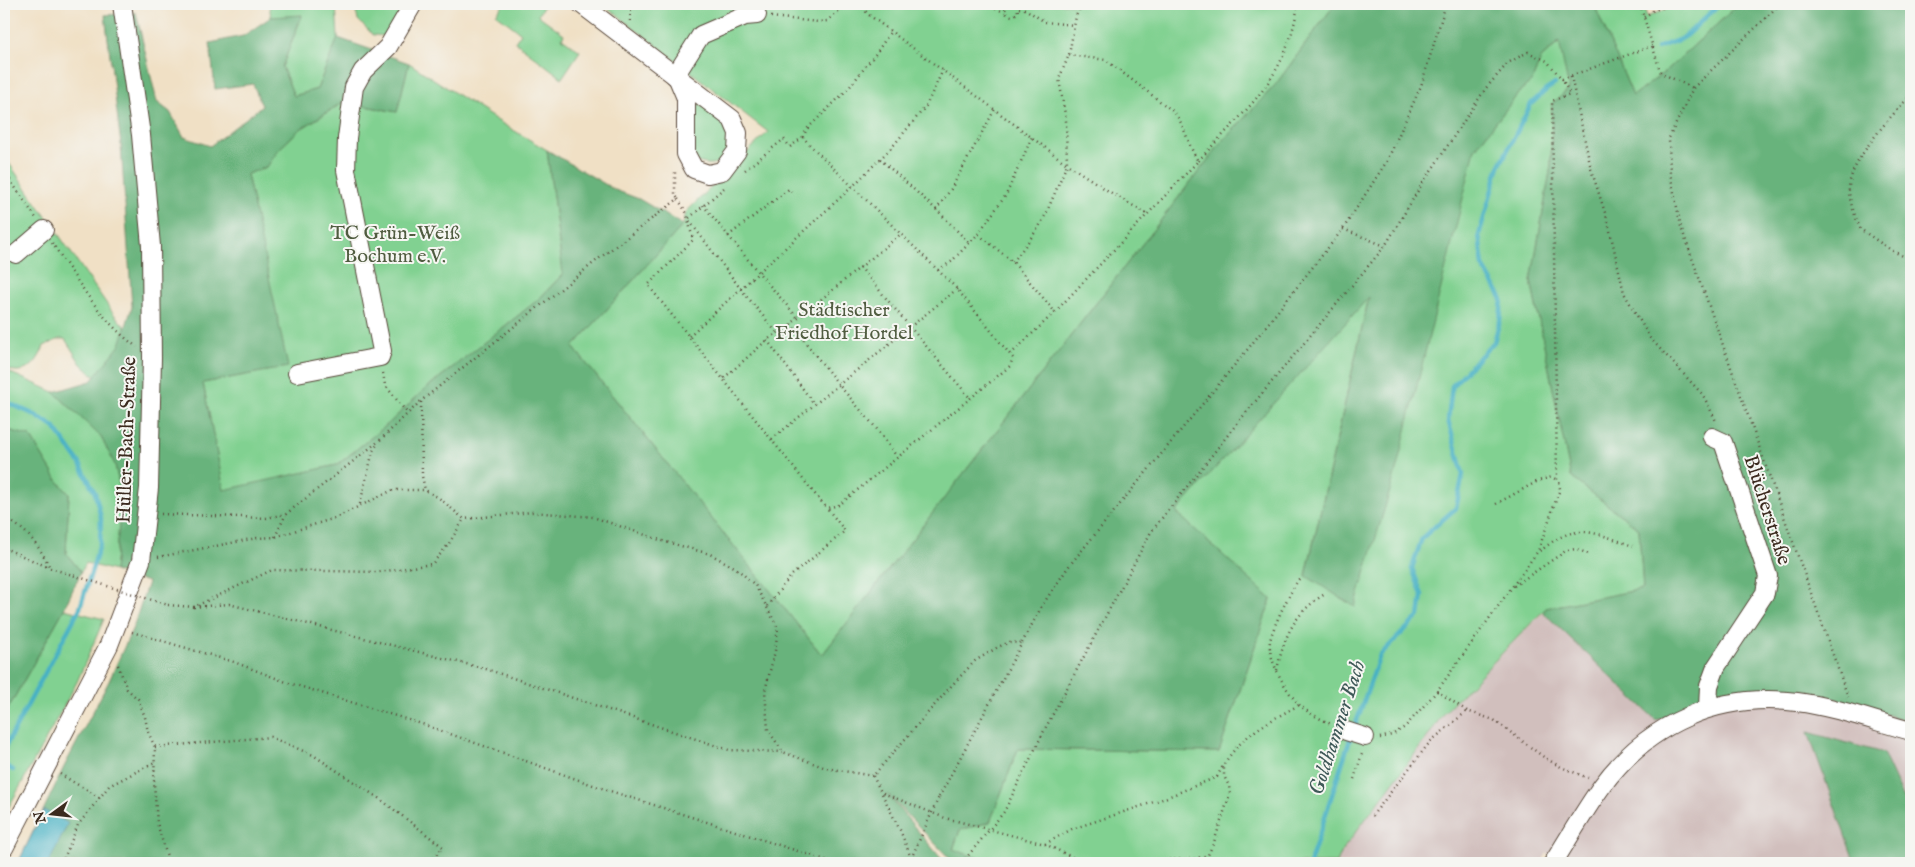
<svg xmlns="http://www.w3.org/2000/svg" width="1915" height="867" viewBox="0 0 1915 867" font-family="'IM FELL English',serif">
<rect width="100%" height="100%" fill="#f6f6f2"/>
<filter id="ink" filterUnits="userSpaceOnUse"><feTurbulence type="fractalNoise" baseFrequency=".02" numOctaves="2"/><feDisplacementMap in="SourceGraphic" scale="10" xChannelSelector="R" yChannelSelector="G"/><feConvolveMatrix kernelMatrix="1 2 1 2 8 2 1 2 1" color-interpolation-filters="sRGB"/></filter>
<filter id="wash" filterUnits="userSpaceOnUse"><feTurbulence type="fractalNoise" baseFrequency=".0096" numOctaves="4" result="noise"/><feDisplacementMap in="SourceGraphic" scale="20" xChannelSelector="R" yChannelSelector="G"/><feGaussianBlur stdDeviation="1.12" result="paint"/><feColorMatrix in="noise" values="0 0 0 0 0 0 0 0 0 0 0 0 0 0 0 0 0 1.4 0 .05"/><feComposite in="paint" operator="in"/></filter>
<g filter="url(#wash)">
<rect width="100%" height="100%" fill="#f0e0c5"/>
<!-- industrial -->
<polygon fill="#d1bfbd" points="1543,612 1656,720 1702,704 1805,690 1911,722 1911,814 1883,753 1808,732 1855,863 1560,863 1547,853 1541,863 1337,863 1343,849 1429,735 1442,715"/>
<!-- green -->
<g fill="#81d191" stroke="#5e7e58">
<polygon points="269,4 336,4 338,38 317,89 294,96 282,67 302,16 271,17"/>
<polygon points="354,4 406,4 386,36 373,35 358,20"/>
<polygon points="504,4 545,4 538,15 564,34 562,38 580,51 562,78 515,42 521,33 496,14"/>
<polygon points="603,4 1335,4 1276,84 1221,143 822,655 573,347 683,225 686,212 768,132"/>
<polygon points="1594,4 1643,4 1647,17 1679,4 1739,4 1666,71 1633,96"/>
<polygon points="1560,42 1569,89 1552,104 1551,166 1531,281 1571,477 1639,529 1643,589 1546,608 1442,715 1429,735 1343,849 1337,863 991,863 953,850 960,830 990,822 1018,749 1219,752 1271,599 1175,513 1369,296 1306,575 1475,149 1521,90 1532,81 1541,58"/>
<polygon points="409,63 498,121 547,150 563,274 539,299 424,390 388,424 337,465 224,491 203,383 287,367 247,174 267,167 279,149 299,130 344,102 397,112"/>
<path d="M695 100C702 106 722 118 726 125 733 137 728 162 712 164 707 165 702 163 697 162L692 154 691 107Z"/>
<path d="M4 156 113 313 152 358 104 385 81 364 65 339H59L44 346C37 365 25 377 4 368Z"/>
<polygon points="4,370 54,392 102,437 115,465 122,498 114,571 86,563 81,572 66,553 69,494 57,480 30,436 4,429"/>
<polygon points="64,609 104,619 77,682 4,816 4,716"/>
</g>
<!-- forest -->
<g fill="#68b37b" stroke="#526e4c">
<polygon points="1335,4 1594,4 1633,96 1666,71 1739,4 1911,4 1911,722 1805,690 1702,704 1656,720 1543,612 1546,608 1643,589 1639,529 1571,477 1531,281 1551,166 1552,104 1569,89 1559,42 1541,58 1532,81 1521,90 1475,149 1397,467 1355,607 1306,576 1369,297 1176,512 1271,599 1219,752 1018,749 990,822 960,830 953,849 991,863 954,863 887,794 945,863 18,863 64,767 109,681 134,625 148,582 114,571 122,498 115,465 101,437 54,392 91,381 120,345 132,307 121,145 105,15 136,13 157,102 170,112 184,137 210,146 262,106 253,84 215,89 210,43 243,36 271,17 302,15 282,67 294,96 317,89 338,38 409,63 397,112 343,102 299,130 279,149 267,167 247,174 288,367 203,383 224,490 337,465 388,424 424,390 539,299 563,274 547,150 615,190 639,199 683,225 573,347 822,655 1221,143 1276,84"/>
<polygon points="4,429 30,436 57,480 69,494 66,553 81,572 64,609 4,716 4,514 8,507 4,504"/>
<polygon points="1808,732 1883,753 1911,814 1911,863 1855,863"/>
</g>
<!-- water -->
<polygon fill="#46b1c4" stroke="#406e71" points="44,810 68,823 49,863 18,863"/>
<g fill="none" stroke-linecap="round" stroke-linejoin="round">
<!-- stream -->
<g stroke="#46b1c4" stroke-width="4.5">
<polyline points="1657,48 1683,38 1720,4"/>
<polyline points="4,401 35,415 54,427 79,462 95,493 101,518 100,544 80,608 4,749"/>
<polyline points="1354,729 1380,655 1419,616 1422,595 1412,568 1422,538 1456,508 1463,474 1448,420 1452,386 1494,342 1500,320 1502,299 1483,266 1479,235 1498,169 1531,104 1546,90 1555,84"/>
<polyline points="4,765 13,770"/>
<polyline points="1310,863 1351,736"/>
</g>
</g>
</g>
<g filter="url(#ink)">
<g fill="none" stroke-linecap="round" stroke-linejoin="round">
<!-- minor casing -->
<g stroke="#564537" stroke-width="20">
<g id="minor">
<polyline points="581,4 732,119 738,133 737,151 722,171 708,174 694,169 686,154 686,98 678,79"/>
<polyline points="675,76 701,35 745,16 757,15"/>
<polyline points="16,254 44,230"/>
<polyline points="297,373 380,357 382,351 346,170 347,138 354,87 363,71 388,47 413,4"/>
<polyline points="1708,708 1709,686 1716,667 1765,593 1768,576 1723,442 1712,437"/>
<polyline points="1346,731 1365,737"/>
<polyline points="4,848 109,645 141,561 149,488 152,358 151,246 141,135 122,4"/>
<path d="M1553 863C1569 838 1584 811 1602 786 1648 723 1719 692 1797 702 1836 707 1874 721 1911 731"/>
</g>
</g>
<!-- path -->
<g stroke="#564537" stroke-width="2.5" stroke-dasharray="1 4" stroke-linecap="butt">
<polyline points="859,4 869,15 1067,164 1110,192 1147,214"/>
<polyline points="981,4 1005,12"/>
<polyline points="1006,4 1005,12 1008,15 1012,16 1018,13 1017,4"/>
<polyline points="1640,4 1660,71 1663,74 1693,88"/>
<polyline points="1780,4 1693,88 1669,138 1670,173 1681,227 1848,697"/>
<polyline points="1019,8 1025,9 1045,22 1074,25"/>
<polyline points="771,17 818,22 827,21 848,4"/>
<polyline points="1644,17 1654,10 1676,4"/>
<polyline points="630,21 631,4"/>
<polyline points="1571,76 1591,169 1608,222 1624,293 1650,338 1703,395 1716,421"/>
<path d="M1911 95C1892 115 1846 164 1849 192 1850 204 1856 217 1860 229L1891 250 1911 260"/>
<polyline points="880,159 940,213 969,243"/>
<path d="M1198 161C1247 108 1287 79 1298 4"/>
<polyline points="745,170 784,139 790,147 803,137"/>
<polyline points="4,171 36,218"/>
<polyline points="724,188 688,219 693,240 648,285 818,498 827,508 839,505 1010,366 1013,358 957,289 808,143 803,137 807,129 848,89 877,52 891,31"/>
<polyline points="678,199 686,212 688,219 740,288 777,333"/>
<polyline points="703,205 758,272 797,317"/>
<polyline points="936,210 951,189 995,109"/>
<polyline points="1343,229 1385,246"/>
<polyline points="978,234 1006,195 1032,137"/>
<polyline points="728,236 789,189 794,195"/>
<path d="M52 243C77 279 101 322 137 347"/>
<polyline points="1013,262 1039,227 1046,214 1067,164 1066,120 1059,79 1069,55 1076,16 1082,4"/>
<polyline points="938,270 951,262 978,234 1013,262 1055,312 1011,354"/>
<polyline points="957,289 910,327 970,398"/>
<path d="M1055 312 1198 161C1188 146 1185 125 1174 112L1106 60 1069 55"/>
<polyline points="791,324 839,385 876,428 897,457"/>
<polyline points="689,336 853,186 893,146 926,106 943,70"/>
<polyline points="767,340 814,404"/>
<polyline points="383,373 385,385 408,414"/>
<polyline points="724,378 767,340 791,324 901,234"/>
<polyline points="421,402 422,476 425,490"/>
<polyline points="772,439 910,327 860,267"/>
<polyline points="360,504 373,451 378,443"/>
<polyline points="1496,504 1538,481 1552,477 1557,480"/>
<polyline points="161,514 266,518 286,514 379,441 421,401 601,257 678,199 675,194 675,169"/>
<path d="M4 519C24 525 41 548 50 568"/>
<polyline points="275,537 286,514"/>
<polyline points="4,548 48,567"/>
<path d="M1540 551C1547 546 1555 539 1563 536 1585 525 1612 539 1633 546"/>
<polyline points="158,557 257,538 275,537 335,518 393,490 425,490 439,498 464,519 532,512 593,517 663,541 710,554 736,568 755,585 778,628 775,651 765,691 768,730 783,752 826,768 873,776 952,685 975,661 998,647 1010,642 1021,643"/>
<path d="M1299 579C1290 592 1273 626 1270 641 1267 660 1289 697 1303 708 1312 715 1323 720 1333 725"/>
<polyline points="1514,586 1567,550 1577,549 1588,554"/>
<polyline points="168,605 194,607 272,570 379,572 432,564 448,545 464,519"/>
<polyline points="767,606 792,575 845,531 827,508"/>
<polyline points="194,607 229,604 486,669 729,750 783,752"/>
<polyline points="132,632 234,662 286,682 425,725 607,790 835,863"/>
<polyline points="118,665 127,689 138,699 145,717 148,732 155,747 154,783 157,823 169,863"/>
<path d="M1277 670C1284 636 1295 612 1325 594"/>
<polyline points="1437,691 1467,711 1494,720 1545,758 1561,767 1588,778"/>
<polyline points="1380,738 1392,735 1405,727 1437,691 1538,551 1560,489 1559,481 1557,480 1552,101 1570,94 1562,79"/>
<polyline points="155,747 270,737 313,755 380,799 443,847 429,863"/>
<polyline points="1330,771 1339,743"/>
<polyline points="60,774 100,798"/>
<polyline points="873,776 900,830 913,863"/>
<polyline points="1354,779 1363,751"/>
<polyline points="883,793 945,818 1045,844 1074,858 1089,862 1104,860 1114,862 1124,859 1133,863 1147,860 1194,859 1208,855 1214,842 1230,794 1229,786 1224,776 1224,764"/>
<polyline points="939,797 1043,604 1069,566 1247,350 1343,229 1387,161 1421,86 1446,4"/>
<polyline points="1372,816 1430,742 1467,711"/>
<path d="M1045 844 1072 829 1160 800 1217 777C1236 738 1262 725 1299 705"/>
<polyline points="62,863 78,825 109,786 155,762"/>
<polyline points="962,863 1004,812 1046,727 1151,532 1235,426 1385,246 1419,189 1486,88 1508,63 1528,52 1547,61 1562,79 1652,46"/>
</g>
<!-- minor -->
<use href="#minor" stroke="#fff" stroke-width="18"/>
<!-- path-bridge -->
<g stroke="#564537" stroke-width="2.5" stroke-dasharray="1 4" stroke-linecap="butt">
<polyline points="50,568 168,605"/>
<polyline points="909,863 939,797"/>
</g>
</g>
</g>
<g text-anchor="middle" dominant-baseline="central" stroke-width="4" stroke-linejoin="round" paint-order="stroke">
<!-- park labels -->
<g font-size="20" fill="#505c40" stroke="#f6f6f2">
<text x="395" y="233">TC Grün-Weiß<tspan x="395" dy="23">Bochum e.V.</tspan></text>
<text x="844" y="310">Städtischer<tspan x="844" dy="23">Friedhof Hordel</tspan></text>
</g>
<!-- street labels -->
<g font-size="20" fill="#3b2a1e" stroke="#f6f6f2">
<text transform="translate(127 440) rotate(-88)">Hüller-Bach-Straße</text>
<text transform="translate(1767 510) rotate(72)">Blücherstraße</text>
</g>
<!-- water labels -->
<g font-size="21" font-style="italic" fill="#3f5958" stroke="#f6f6f2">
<text transform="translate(1338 728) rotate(-72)">Goldhammer Bach</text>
</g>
</g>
<!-- margin -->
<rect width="1915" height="867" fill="none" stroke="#f6f6f2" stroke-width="20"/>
<!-- north arrow -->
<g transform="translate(52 814) rotate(255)" stroke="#f6f6f2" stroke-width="4" paint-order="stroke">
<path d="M0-4L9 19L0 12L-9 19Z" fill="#3b2a1e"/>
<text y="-8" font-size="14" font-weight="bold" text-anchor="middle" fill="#3b2a1e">N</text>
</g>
</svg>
